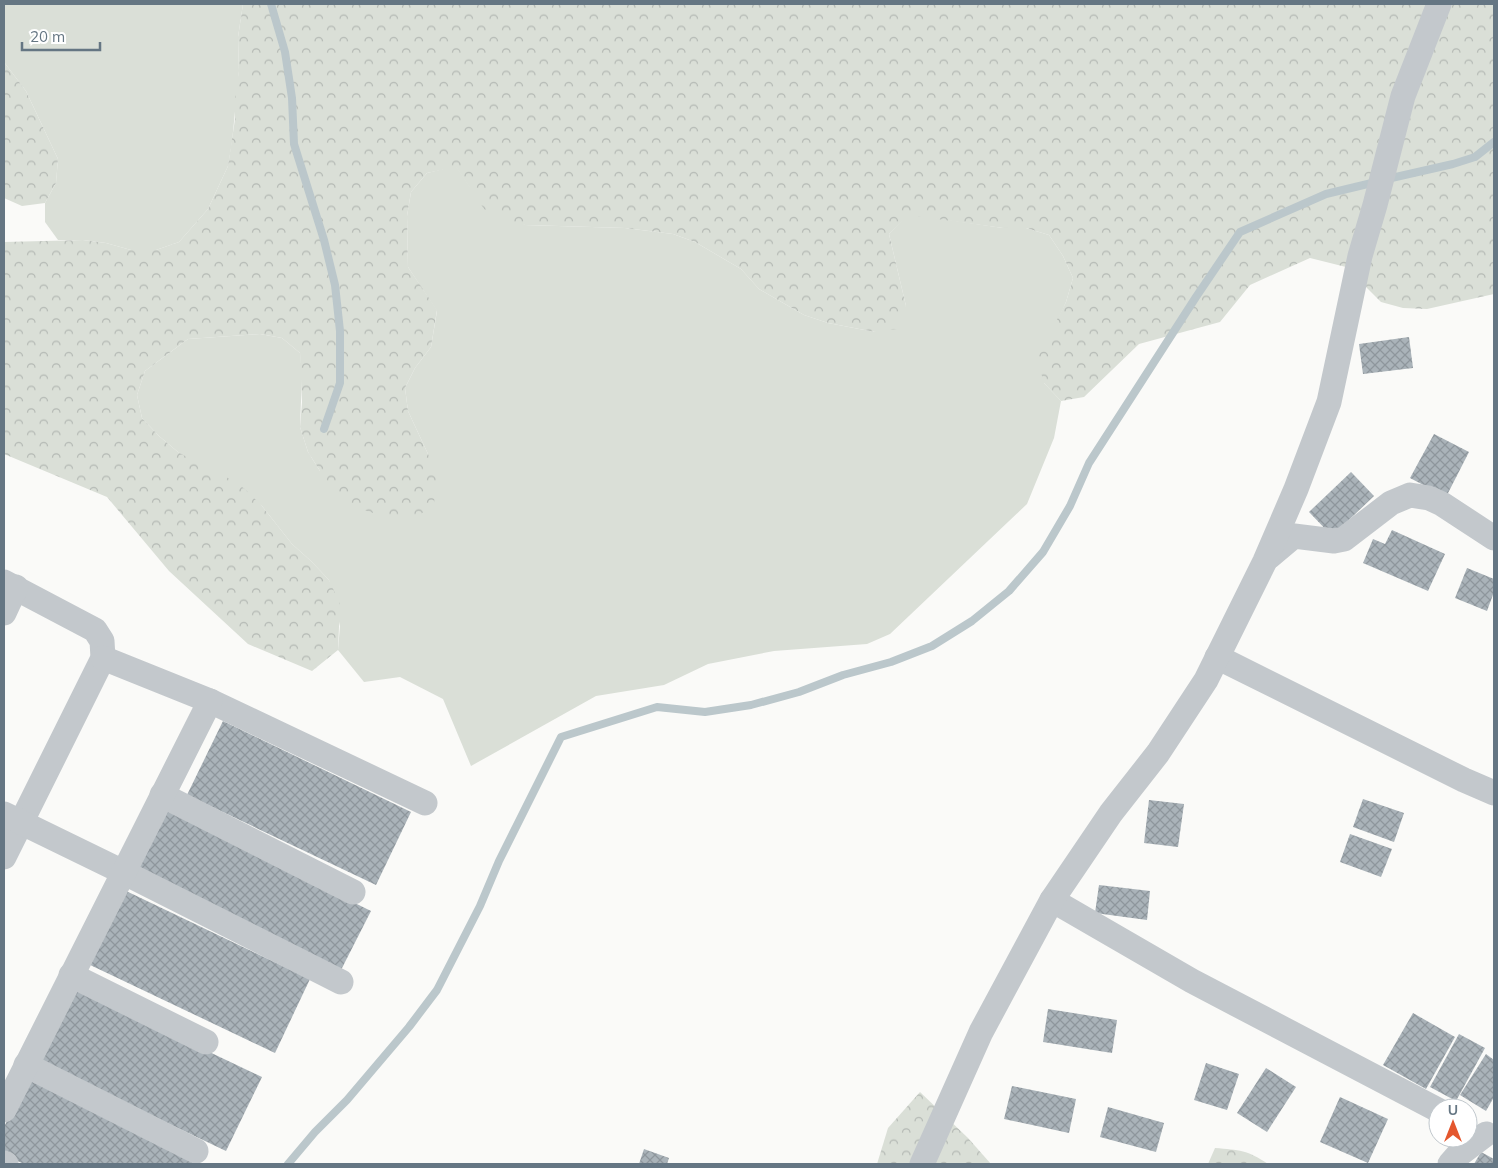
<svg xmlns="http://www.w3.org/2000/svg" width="1498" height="1168" viewBox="0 0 1498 1168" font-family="Mulish,sans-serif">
<defs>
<pattern id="forest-crowns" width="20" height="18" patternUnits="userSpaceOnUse" patternTransform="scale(1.25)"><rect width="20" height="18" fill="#dadfd7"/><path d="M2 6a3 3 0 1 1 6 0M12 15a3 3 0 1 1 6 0" fill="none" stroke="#b4b9b4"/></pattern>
<pattern id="building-cross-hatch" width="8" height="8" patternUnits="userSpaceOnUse" patternTransform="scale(1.25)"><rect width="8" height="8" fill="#aab3b9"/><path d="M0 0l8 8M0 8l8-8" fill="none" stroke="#8e969c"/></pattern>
</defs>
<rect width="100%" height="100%" fill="#fafaf8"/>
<!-- grass -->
<g fill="#dadfd7">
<polygon points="4,4 243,4 238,37 239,71 232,142 228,166 208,209 179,242 156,250 131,250 106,243 83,240 58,240 45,222 45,203 56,183 58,159 26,91 4,62"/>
<polygon points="456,166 470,187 525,225 625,228 673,234 695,242 741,269 759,289 804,315 828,323 875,332 906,306 889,234 908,214 1003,228 1026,228 1049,235 1063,256 1073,278 1066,302 1056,324 1044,383 1061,401 1054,438 1027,504 890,634 867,644 774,651 708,664 664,685 596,696 471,766 443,699 400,677 364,682 338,650 340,626 329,580 311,561 292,544 262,506 178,452 159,436 142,418 137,395 145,371 188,339 260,334 282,338 300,353 302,375 300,427 308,452 320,471 428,454 408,411 405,388 415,368 431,347 437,311 408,267 407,216 411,192 427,173"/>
</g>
<!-- forest -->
<g fill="url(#forest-crowns)">
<polygon points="243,4 1494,4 1494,294 1427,309 1403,308 1381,302 1346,267 1310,258 1250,285 1220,322 1139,344 1084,397 1061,401 1044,383 1037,359 1066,302 1073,278 1063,256 1049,235 1026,228 1003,228 908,215 889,234 906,306 898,329 875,332 828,323 804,315 759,289 741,269 695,242 673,234 625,228 525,225 503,221 484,209 456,167 427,173 411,192 407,216 408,267 437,310 431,347 415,368 405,388 408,411 428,454 437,479 434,503 415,519 383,516 357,508 335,493 320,471 308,452 300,427 302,402 300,353 282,338 260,334 188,339 145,371 137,395 142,418 159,436 178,452 199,464 225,476 245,489 262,506 292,544 311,561 329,580 340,604 338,650 312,671 248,644 169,571 107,497 4,454 4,242 83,240 106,243 131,250 156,250 179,242 208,209 228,166 235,119 235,95 239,71 238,37"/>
<polygon points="4,62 26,91 58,159 56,183 45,203 22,206 4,198"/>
<polygon points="920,1092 968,1138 991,1164 877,1164 888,1128"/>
<path d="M1215 1148C1239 1150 1248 1150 1268 1164H1208Z"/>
</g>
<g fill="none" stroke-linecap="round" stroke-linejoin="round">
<!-- stream -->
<g stroke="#bbc7cb" stroke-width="8">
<polyline points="271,4 285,52 292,98 294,144 324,240 335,285 340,331 340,383 324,429"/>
<polyline points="1387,179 1453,164 1475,157 1494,142"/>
<polyline points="288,1164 315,1132 347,1100 409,1027 437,990 480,906 499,861 561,737 657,707 705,712 751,705 799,692 843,675 891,662 932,646 972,621 1009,591 1043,552 1070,506 1089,463 1196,297 1240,232 1326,194 1376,182"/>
</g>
</g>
<!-- building -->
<g fill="url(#building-cross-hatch)">
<polygon points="1409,337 1413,368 1363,374 1359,344"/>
<polygon points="1434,434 1469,452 1446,497 1410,478"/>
<polygon points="1351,472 1374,496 1332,536 1309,512"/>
<polygon points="1392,530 1445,554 1428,591 1363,563 1373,539 1385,544"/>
<polygon points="1467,568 1494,579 1494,592 1487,611 1455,598"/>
<polygon points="223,721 411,812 376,885 187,795"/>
<polygon points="1363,799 1404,813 1394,842 1353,827"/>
<polygon points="1149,800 1184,804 1178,847 1144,843"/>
<polygon points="162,808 371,911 341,970 132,867"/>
<polygon points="1350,834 1392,849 1381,877 1340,862"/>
<polygon points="1099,885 1150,891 1147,920 1095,913"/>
<polygon points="122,889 310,979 275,1053 86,963"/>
<polygon points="73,987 262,1077 226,1151 37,1061"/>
<polygon points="1048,1009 1117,1020 1112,1053 1043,1042"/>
<polygon points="1413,1013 1455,1037 1426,1089 1383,1065"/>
<polygon points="1459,1034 1485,1048 1456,1101 1430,1087"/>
<polygon points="1486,1054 1494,1060 1494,1097 1486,1111 1460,1095"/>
<polygon points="1206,1063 1239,1074 1227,1110 1194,1100"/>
<polygon points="1266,1068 1296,1087 1267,1132 1237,1113"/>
<polygon points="29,1075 196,1156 192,1164 24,1164 4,1155 4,1127"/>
<polygon points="1012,1086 1076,1099 1069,1133 1004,1119"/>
<polygon points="1340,1097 1388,1119 1368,1163 1320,1142"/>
<polygon points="1108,1107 1164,1123 1156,1152 1100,1137"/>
<polygon points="644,1149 669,1158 667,1164 639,1164"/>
<polygon points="1481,1152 1494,1159 1494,1164 1474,1164"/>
</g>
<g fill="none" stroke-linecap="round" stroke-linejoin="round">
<!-- minor -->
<g stroke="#c3c8cc" stroke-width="25">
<polyline points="1269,557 1294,536 1334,541 1344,539 1391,503 1410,495 1429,498 1442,504 1494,538"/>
<polyline points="4,582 95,630 102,641 103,658 4,857"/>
<polyline points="4,613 16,587"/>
<polyline points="1217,657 1464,780 1494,793"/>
<polyline points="210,701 425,803"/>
<polyline points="162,795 353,892"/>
<polyline points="4,814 123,872 341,982"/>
<polyline points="1052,900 1192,981 1438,1110"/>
<polyline points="71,975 206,1042"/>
<polyline points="26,1065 196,1151"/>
<polyline points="4,1110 210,701 103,658"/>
<polyline points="4,1163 6,1164"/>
<polyline points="922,1164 981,1032 1052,900 1111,813 1158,753 1206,680 1265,561 1296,489 1329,402 1360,256 1375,205 1403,96 1439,4"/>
<polyline points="1450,1164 1457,1156 1486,1134"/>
</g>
</g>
<!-- border -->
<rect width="1498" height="1168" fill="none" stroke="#657683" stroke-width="10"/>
<!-- north arrow -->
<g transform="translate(1453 1123)"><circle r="24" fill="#ffffff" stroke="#c1c8cd"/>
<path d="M0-4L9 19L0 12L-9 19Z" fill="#e4572e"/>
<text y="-8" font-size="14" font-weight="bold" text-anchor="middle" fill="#657683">U</text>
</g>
<!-- scale -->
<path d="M22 42v8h78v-8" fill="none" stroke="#657683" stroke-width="2.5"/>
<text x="30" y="42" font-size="15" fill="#657683" stroke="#ffffff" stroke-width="4" paint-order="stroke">20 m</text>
</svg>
